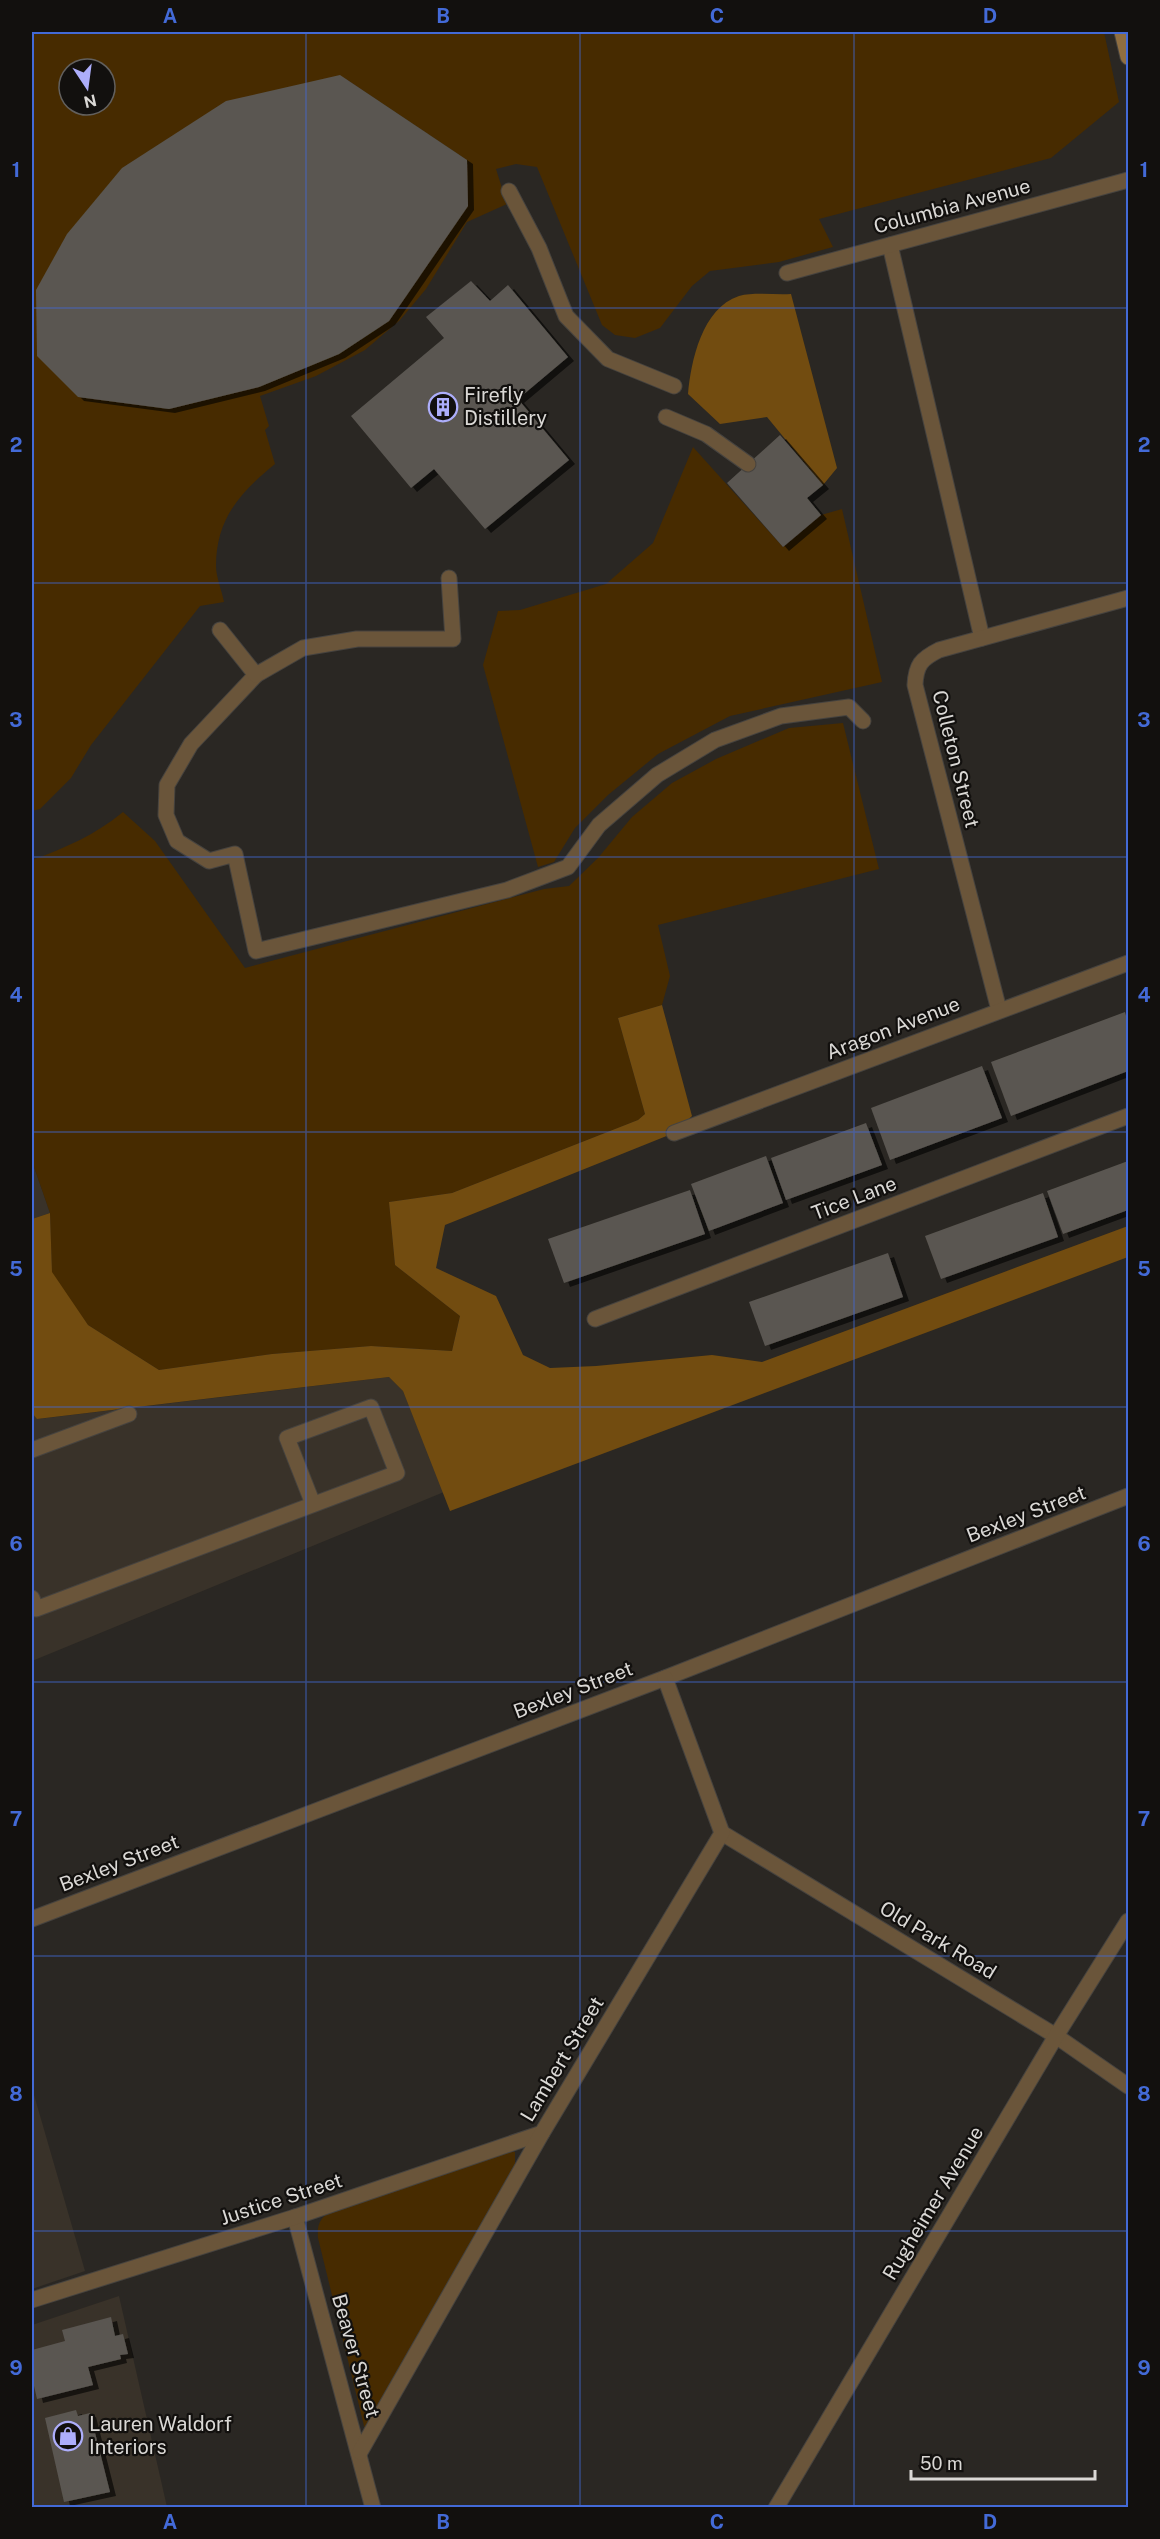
<svg xmlns="http://www.w3.org/2000/svg" width="1160" height="2539" viewBox="0 0 1160 2539" font-family="'Public Sans',sans-serif">
<defs>
<filter id="shadow"><feDropShadow dx="6" dy="4" stdDeviation="0" flood-color="#0009"/></filter>
</defs>
<rect width="100%" height="100%" fill="#2a2723"/>
<!-- built -->
<g fill="#393229">
<polygon points="32,1161 50,1213 32,1219"/>
<polygon points="389,1377 403,1391 444,1492 32,1661 32,1413 38,1419"/>
<polygon points="32,2088 85,2271 32,2289 32,2087"/>
<polygon points="119,2296 167,2507 32,2507 32,2325"/>
</g>
<!-- green -->
<g fill="#472b00" fill-rule="evenodd">
<path d="M32 32H1104L1119 102 1051 158 819 219 833 247 779 262 710 271 692 286 660 328 635 338 615 335 602 325 537 167 516 164 496 169 507 204 467 222 426 289 400 320 365 350 316 376 260 396 269 426 265 430 275 464C241 492 216 518 216 566 216 577 222 591 224 602L200 606 91 745 71 778 40 809 32 811ZM69 69H105V105H69Z"/>
<polygon points="693,447 783,547 821,515 842,509 882,682 730,716 658,754 608,795 575,828 554,862 538,867 483,665 498,611 520,610 606,584 653,543"/>
<path d="M843 723 879 869 658 925 670 976 662 1005 618 1018 645 1114 638 1120 452 1193 389 1202 395 1265 460 1316 452 1351 371 1346 272 1354 159 1370 88 1325 52 1276 50 1213 32 1161V860C65 848 95 835 123 812L155 841 245 968 544 889 569 886 598 858 632 817 672 783 716 759 789 728Z"/>
<path d="M509 2151 515 2152V2169L365 2430 318 2238C317 2225 319 2220 329 2212Z"/>
</g>
<!-- forest -->
<g fill="#724c10">
<path d="M791 294 837 468 823 485 767 417 720 424 688 394C691 361 702 308 739 296 754 292 775 295 791 294Z"/>
<polygon points="662,1005 692,1116 674,1133 445,1225 436,1268 496,1296 523,1355 550,1368 596,1366 712,1355 762,1362 1128,1226 1128,1257 450,1511 403,1391 389,1377 37,1419 32,1413 32,1219 50,1213 52,1272 88,1325 159,1370 272,1354 371,1346 452,1351 460,1316 395,1265 389,1202 452,1193 638,1120 645,1114 618,1018"/>
</g>
<!-- building -->
<g fill="#5a5651" filter="url(#shadow)">
<polygon points="340,75 467,160 468,206 389,321 339,354 259,387 169,409 78,397 37,356 36,290 67,234 122,168 226,101"/>
<polygon points="471,281 490,301 508,285 568,357 518,399 569,460 485,529 434,469 411,488 351,416 444,338 426,317"/>
<polygon points="780,435 823,485 807,498 821,515 783,547 727,483"/>
<polygon points="1125,1012 1128,1023 1128,1071 1011,1116 991,1062"/>
<polygon points="982,1066 1002,1118 890,1160 871,1108"/>
<polygon points="866,1123 882,1165 786,1200 771,1158"/>
<polygon points="766,1156 783,1203 709,1231 691,1184"/>
<polygon points="1128,1161 1128,1210 1063,1234 1047,1191"/>
<polygon points="690,1190 705,1234 564,1283 548,1239"/>
<polygon points="1043,1193 1058,1237 941,1279 925,1236"/>
<polygon points="888,1253 903,1297 765,1346 749,1302"/>
<polygon points="111,2317 115,2336 123,2334 128,2354 120,2355 121,2359 88,2367 93,2385 37,2399 32,2377 32,2350 65,2341 62,2330"/>
<polygon points="76,2410 78,2416 90,2413 110,2492 64,2502 45,2418"/>
</g>
<g fill="none" stroke-linecap="round" stroke-linejoin="round">
<!-- lane casing -->
<g stroke="#46433f" stroke-width="17">
<g id="lane">
<polyline points="509,191 539,248 566,316 608,359 674,386"/>
<polyline points="666,417 706,434 748,464"/>
<polyline points="449,578 453,639 357,639 303,648 256,675 191,744 167,785 166,815 177,841 209,861 235,854 256,951 507,890 568,867 599,825 657,775 715,740 781,716 849,707 863,721"/>
<polyline points="220,630 256,675"/>
<polyline points="32,1450 129,1414"/>
<polyline points="32,1598 36,1609 397,1473 371,1407 287,1438 313,1504"/>
</g>
</g>
<!-- street casing -->
<g stroke="#46433f" stroke-width="17">
<g id="street">
<polyline points="890,245 982,638"/>
<polyline points="787,273 1128,180"/>
<path d="M999 1010 915 685C916 665 921 659 939 650L1128 598"/>
<polyline points="674,1133 1128,963"/>
<polyline points="595,1319 1128,1116"/>
<polyline points="722,1833 1056,2036 1128,2086"/>
<polyline points="32,1919 665,1678 1128,1496"/>
<polyline points="295,2217 373,2508"/>
<polyline points="32,2300 295,2217 542,2133"/>
<polyline points="360,2452 542,2133 722,1833 665,1678"/>
<polyline points="776,2508 1056,2036 1128,1921"/>
</g>
</g>
<!-- secondary casing -->
<g stroke="#46433f" stroke-width="17">
<polyline id="secondary" points="1122,32 1128,57"/>
</g>
<!-- lane -->
<use href="#lane" stroke="#6a553a" stroke-width="15"/>
<!-- street -->
<use href="#street" stroke="#6a553a" stroke-width="15"/>
<!-- secondary -->
<use href="#secondary" stroke="#8f6e41" stroke-width="15"/>
</g>
<!-- grid -->
<path fill="none" stroke="#436ad7" stroke-width="1.5" stroke-opacity="0.55" d="M306 32V2508M580 32V2508M854 32V2508M32 308H1128M32 583H1128M32 857H1128M32 1132H1128M32 1407H1128M32 1682H1128M32 1956H1128M32 2231H1128"/>
<!-- icons -->
<defs>
<g id="building-ring" transform="scale(1.5)"><circle r="9.5" fill="#12100e" stroke="#adaefb" stroke-width="1.5"/><path d="M-4-6H4V6H1V3H-1V6H-4ZM-2.5-4.3h1.7v1.8h-1.7ZM.8-4.3h1.7v1.8H.8ZM-2.5-1h1.7V.8h-1.7ZM.8-1h1.7V.8H.8Z" fill="#adaefb"/></g>
<g id="shop-ring" transform="scale(1.5)"><circle r="9.5" fill="#12100e" stroke="#adaefb" stroke-width="1.5"/><path d="M-5-2.5h2.3a2.7 3.5 0 0 1 5.4 0H5L5.5 6h-11ZM-1.5-2.5h3a1.5 2.3 0 0 0-3 0Z" fill="#adaefb"/></g>
</defs>
<g fill-rule="evenodd">
<use href="#building-ring" x="443" y="407"/>
<use href="#shop-ring" x="68" y="2436"/>
</g>
<g text-anchor="middle" dominant-baseline="central" stroke-width="4.5" stroke-linejoin="round" paint-order="stroke">
<!-- street labels -->
<g font-size="20" fill="#dad8d5" stroke="#12100e">
<text transform="translate(952 206) rotate(-15)">Columbia Avenue</text>
<text transform="translate(956 759) rotate(76)">Colleton Street</text>
<text transform="translate(893 1028) rotate(-21)">Aragon Avenue</text>
<text transform="translate(854 1198) rotate(-21)">Tice Lane</text>
<text transform="translate(1026 1514) rotate(-21)">Bexley Street</text>
<text transform="translate(573 1690) rotate(-21)">Bexley Street</text>
<text transform="translate(119 1863) rotate(-21)">Bexley Street</text>
<text transform="translate(938 1940) rotate(31)">Old Park Road</text>
<text transform="translate(562 2059) rotate(-59)">Lambert Street</text>
<text transform="translate(281 2199) rotate(-18)">Justice Street</text>
<text transform="translate(933 2203) rotate(-59)">Rugheimer Avenue</text>
<text transform="translate(356 2356) rotate(74)">Beaver Street</text>
</g>
<!-- poi labels -->
<g font-size="20" fill="#dad8d5" stroke="#12100e" text-anchor="start">
<text x="464" y="395">Firefly<tspan x="464" dy="23">Distillery</tspan></text>
<text x="89" y="2424">Lauren Waldorf<tspan x="89" dy="23">Interiors</tspan></text>
</g>
</g>
<!-- border -->
<rect width="1160" height="2539" fill="none" stroke="#12100e" stroke-width="66"/>
<!-- north arrow -->
<g transform="translate(87 87) rotate(167)"><circle r="28" fill="#12100e" stroke="#62605e" stroke-width="1.5"/>
<path d="M0-4.5L10 22L0 15L-10 22Z" fill="#adaefb"/>
<text y="-9" font-size="16" font-weight="bold" text-anchor="middle" fill="#dad8d5">N</text>
</g>
<!-- scale -->
<path d="M911 2470v9h184v-9" fill="none" stroke="#dad8d5" stroke-width="3"/>
<text x="920" y="2470" font-size="18" fill="#dad8d5" stroke="#12100e" stroke-width="4.5" paint-order="stroke">50 m</text>
<rect x="33" y="33" width="1094" height="2473" fill="none" stroke="#436ad7" stroke-width="2"/>
<g font-size="20" text-anchor="middle" font-weight="bold" fill="#436ad7">
<text x="170" y="23">A</text>
<text x="443" y="23">B</text>
<text x="717" y="23">C</text>
<text x="990" y="23">D</text>
<text x="16" y="177">1</text>
<text x="1144" y="177">1</text>
<text x="16" y="452">2</text>
<text x="1144" y="452">2</text>
<text x="16" y="727">3</text>
<text x="1144" y="727">3</text>
<text x="16" y="1002">4</text>
<text x="1144" y="1002">4</text>
<text x="16" y="1276">5</text>
<text x="1144" y="1276">5</text>
<text x="16" y="1551">6</text>
<text x="1144" y="1551">6</text>
<text x="16" y="1826">7</text>
<text x="1144" y="1826">7</text>
<text x="16" y="2101">8</text>
<text x="1144" y="2101">8</text>
<text x="16" y="2375">9</text>
<text x="1144" y="2375">9</text>
<text x="170" y="2529">A</text>
<text x="443" y="2529">B</text>
<text x="717" y="2529">C</text>
<text x="990" y="2529">D</text>
</g>
</svg>
